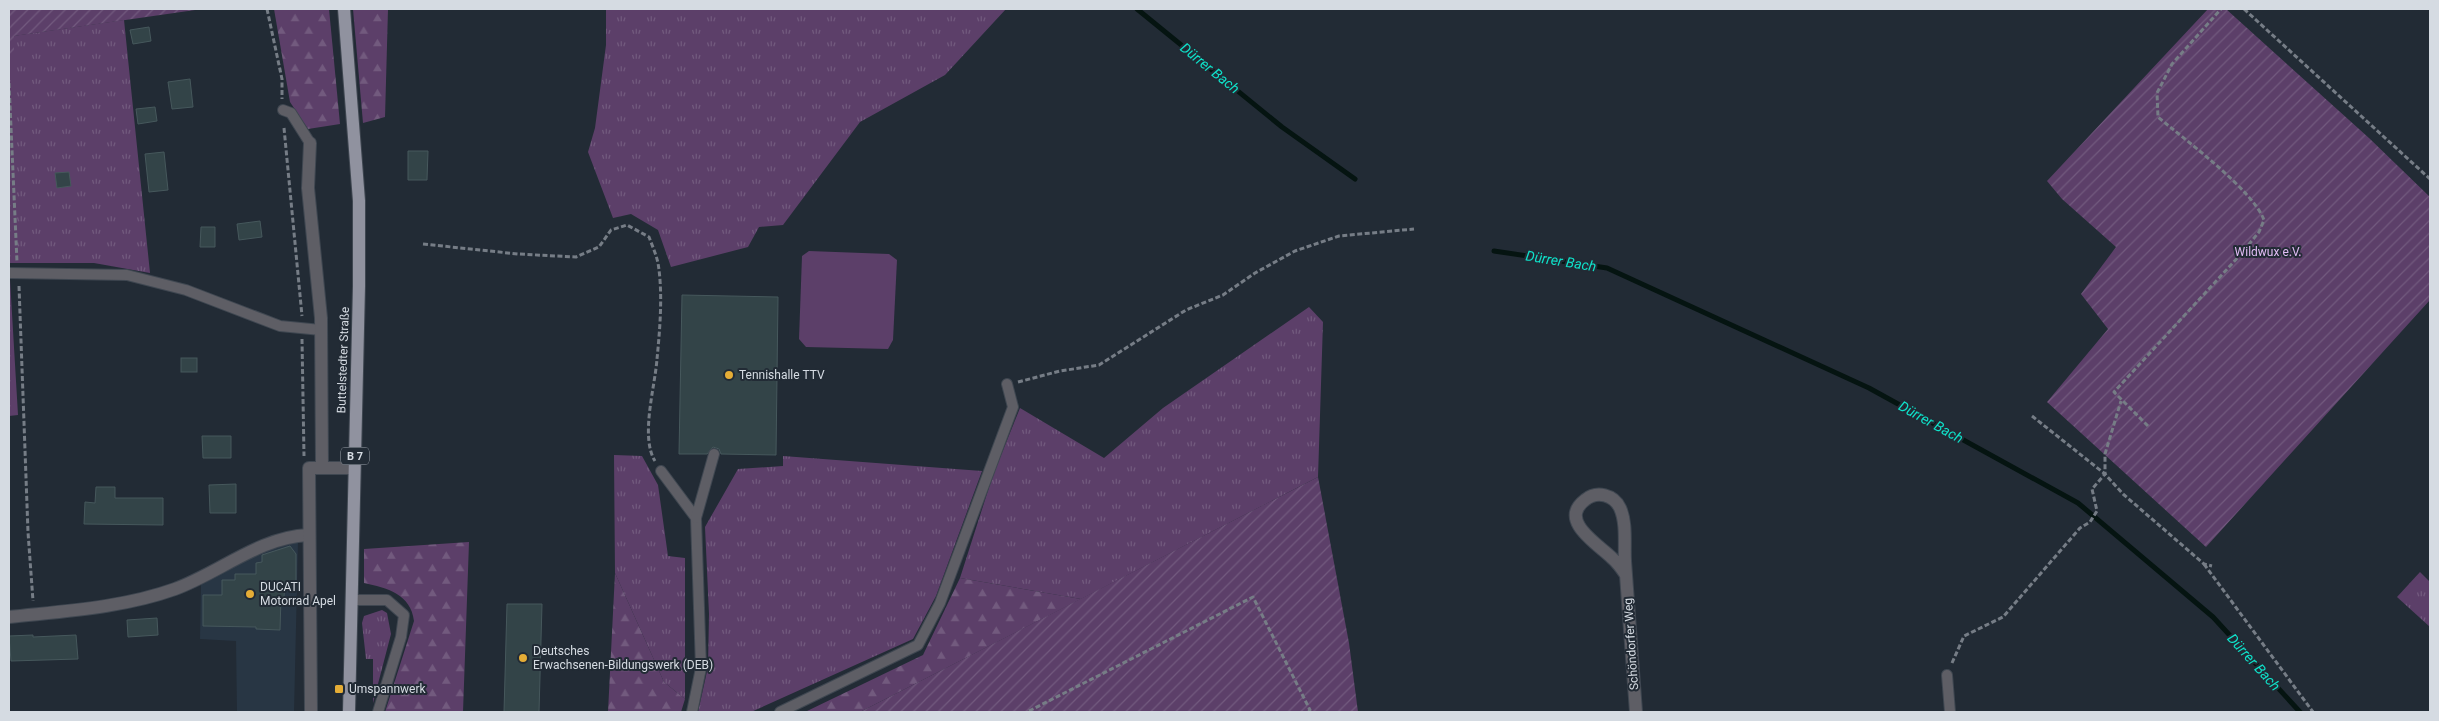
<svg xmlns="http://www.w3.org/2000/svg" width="2439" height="721" viewBox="0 0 2439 721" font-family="Roboto,sans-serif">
<defs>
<pattern id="grass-tufts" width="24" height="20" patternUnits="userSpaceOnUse" patternTransform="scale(1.25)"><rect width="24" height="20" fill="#5c3f69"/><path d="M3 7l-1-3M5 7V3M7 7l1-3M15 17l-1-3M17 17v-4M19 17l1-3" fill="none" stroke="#725a7e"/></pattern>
<pattern id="forest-firs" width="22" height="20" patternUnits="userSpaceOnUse" patternTransform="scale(1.25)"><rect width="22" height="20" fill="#5c3f69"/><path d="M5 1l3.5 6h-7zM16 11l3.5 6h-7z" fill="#725a7e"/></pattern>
<pattern id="garden-furrows" width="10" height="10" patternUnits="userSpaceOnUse" patternTransform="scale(1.25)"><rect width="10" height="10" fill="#5c3f69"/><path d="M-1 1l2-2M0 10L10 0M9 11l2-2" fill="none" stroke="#725a7e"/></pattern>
</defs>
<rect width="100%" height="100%" fill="#222b35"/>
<!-- built -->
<polygon fill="#283644" points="298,542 294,712 237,712 236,641 200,639 201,584 259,552"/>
<!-- grass -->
<g fill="url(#grass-tufts)">
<polygon points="606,9 1006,9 945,75 860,122 783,225 759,227 748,247 671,267 658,230 631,214 613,218 588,152 595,128 606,45"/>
<polygon points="124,20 150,273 94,263 9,263 18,415 9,416 9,57 14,56 13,36"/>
<polygon points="1309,307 1323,322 1318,477 1081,599 960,578 993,475 1020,408 1104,458 1163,408"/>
<polygon points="614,455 642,456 658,485 668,556 685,558 685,699 664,682 615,573"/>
<polygon points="783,456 982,471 936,596 913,639 751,712 698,712 708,667 709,614 705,527 738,469 783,466"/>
<polygon points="2420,572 2430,582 2430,627 2397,597"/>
<polygon points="382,610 387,613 391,634 373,703 373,659 366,659 362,623 364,616"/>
</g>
<!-- forest -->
<g fill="url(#forest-firs)">
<polygon points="274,9 329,9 340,124 308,129 290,102"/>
<polygon points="353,9 388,9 385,117 363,123"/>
<path d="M469 542 463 712H385L414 621C411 594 387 588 364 583V549Z"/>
<polygon points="615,573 664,682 685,699 681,712 608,712"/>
<polygon points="960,578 1081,599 860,712 805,712 923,655"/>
</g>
<!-- garden -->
<g fill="url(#garden-furrows)">
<polygon points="9,9 202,9 14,36 14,57 9,57"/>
<polygon points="2208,9 2226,9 2369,138 2430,197 2430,300 2206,547 2047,402 2108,329 2081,294 2116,247 2062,199 2047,181"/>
<polygon points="1318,477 1349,643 1358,712 860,712"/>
</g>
<!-- pitch -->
<polygon fill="#5c3f69" points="809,251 889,254 897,260 893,340 888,349 806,347 799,339 802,256"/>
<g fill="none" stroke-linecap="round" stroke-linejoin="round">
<!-- stream -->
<g stroke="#051411" stroke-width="5">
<polyline points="1137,9 1282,127 1355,179"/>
<polyline points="1494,251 1607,268 1869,388 2078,503 2213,617 2300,712"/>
</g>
</g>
<!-- building -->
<g fill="#334448" stroke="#46585c">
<polygon points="149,27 151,41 133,44 130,30"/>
<polygon points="190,79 193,107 172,109 168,82"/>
<polygon points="155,107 157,121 138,124 136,109"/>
<polygon points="408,151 428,151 427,180 408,180"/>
<polygon points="164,152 168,190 149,192 145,154"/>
<polygon points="69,172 71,186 57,188 55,173"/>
<polygon points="260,221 262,237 239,240 237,224"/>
<polygon points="201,227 215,227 215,247 200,247"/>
<polygon points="682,295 778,297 776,455 721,454 719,449 713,447 707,454 679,454"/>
<rect x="181" y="358" width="16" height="14"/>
<polygon points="202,436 231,436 231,458 203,458"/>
<polygon points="236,484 236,513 210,513 209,485"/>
<polygon points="96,487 115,487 115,498 163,498 163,525 84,524 85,502 95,503"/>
<polygon points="290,546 296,554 296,582 285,582 284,597 281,597 280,630 256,629 256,627 203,626 203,595 222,595 222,580 235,580 235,574 256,574 256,563 262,562 262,555"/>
<polygon points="507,604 542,604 539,712 504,712"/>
<polygon points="157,618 158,635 128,637 127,620"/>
<polygon points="33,635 33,637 76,635 78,659 11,661 9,636"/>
</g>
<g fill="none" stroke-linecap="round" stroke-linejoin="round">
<!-- lane casing -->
<g stroke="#3f4751" stroke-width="12">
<g id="lane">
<polyline points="283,110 291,113 310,143"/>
<polyline points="9,273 127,275 186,290 280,326 321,330"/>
<polyline points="661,471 696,518 701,668 692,712"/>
<polyline points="696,518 714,454"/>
<polyline points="352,600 387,600 404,615 401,637 378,712"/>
<polyline points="1947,675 1950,712"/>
<polyline points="780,712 918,645 940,603 1013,407 1007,384"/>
</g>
</g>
<!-- street casing -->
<g stroke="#3f4751" stroke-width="14">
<g id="street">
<polyline points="310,143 308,188 321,318 322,468"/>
<path d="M1626 575C1622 569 1618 563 1612 558 1598 544 1558 521 1585 500 1597 490 1614 495 1620 508 1627 523 1624 545 1625 561 1629 611 1632 662 1636 712"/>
<path d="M9 617C64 611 122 608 175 589 219 573 260 537 308 535"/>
<polyline points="311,712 309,468 354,468"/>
</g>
</g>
<!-- primary casing -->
<g stroke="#3f4751" stroke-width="14">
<polyline id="primary" points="344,9 359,201 359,286 349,712"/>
</g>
<!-- path -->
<g stroke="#767d86" stroke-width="3" stroke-dasharray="5 2.5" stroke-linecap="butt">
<polyline points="267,9 282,79 282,99"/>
<polyline points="2244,9 2430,179"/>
<polyline points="9,83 17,262"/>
<polyline points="284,128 302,316"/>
<path d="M423 244 518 254 576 257 599 247 611 230 627 225 649 237C652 245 656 254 658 263 663 293 660 328 657 359 655 387 640 437 655 461"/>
<polyline points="19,286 28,532 33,601"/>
<polyline points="302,339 304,456"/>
<polyline points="1018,382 1060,371 1099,365 1186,310 1223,295 1255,273 1295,251 1339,236 1414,229"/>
<polyline points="2032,416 2105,474 2123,494 2204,564 2212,566"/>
<path d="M2148 426 2114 392 2241 254 2259 232 2264 220C2253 190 2184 139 2158 117L2157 93 2172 64 2221 9"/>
<polyline points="2204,564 2313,712"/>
<polyline points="1952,663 1964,636 2003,617 2080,528 2090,522 2097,511 2092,489 2105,474 2105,454 2121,401"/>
<polyline points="1029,711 1253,597 1310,710 1307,712"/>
</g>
<!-- lane -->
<use href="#lane" stroke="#5e5e65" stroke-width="10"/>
<!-- street -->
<use href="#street" stroke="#5e5e65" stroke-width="12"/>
<!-- primary -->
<use href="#primary" stroke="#90929f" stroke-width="12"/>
</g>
<!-- markers -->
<g fill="#e5ad36" stroke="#222b35" stroke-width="2">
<circle cx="729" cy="375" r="5"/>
<circle cx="250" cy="594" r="5"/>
<circle cx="523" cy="658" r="5"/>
<rect x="334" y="684" width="10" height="10" rx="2.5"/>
</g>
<g text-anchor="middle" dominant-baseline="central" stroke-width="4" stroke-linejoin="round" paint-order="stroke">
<!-- shield labels -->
<rect fill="#222b35" stroke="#9fa6ae" stroke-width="1" x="341" y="447.5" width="28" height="17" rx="4"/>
<g font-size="11" font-weight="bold" fill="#d5dbe2">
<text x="355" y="456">B 7</text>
</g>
<!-- park labels -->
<g font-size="12" fill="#e2bcf5" stroke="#222b35">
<text x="2268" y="252">Wildwux e.V.</text>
</g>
<!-- street labels -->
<g font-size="12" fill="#d5dbe2" stroke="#222b35">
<text transform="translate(343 360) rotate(-88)">Buttelstedter Straße</text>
<text transform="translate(1631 644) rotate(-94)">Schöndorfer Weg</text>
</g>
<!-- poi labels -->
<g font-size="12" fill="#d5dbe2" stroke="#222b35" text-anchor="start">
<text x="739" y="375">Tennishalle TTV</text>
<text x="260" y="587">DUCATI<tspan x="260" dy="14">Motorrad Apel</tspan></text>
<text x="533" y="651">Deutsches<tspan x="533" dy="14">Erwachsenen-Bildungswerk (DEB)</tspan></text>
<text x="349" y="689">Umspannwerk</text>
</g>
<!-- water labels -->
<g font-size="14" font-style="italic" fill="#0fe2ca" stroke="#222b35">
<text transform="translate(1210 68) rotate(39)">Dürrer Bach</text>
<text transform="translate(1561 261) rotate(9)">Dürrer Bach</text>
<text transform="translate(1931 422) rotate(29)">Dürrer Bach</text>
<text transform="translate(2254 662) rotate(48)">Dürrer Bach</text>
</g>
</g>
<!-- border -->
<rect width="2439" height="721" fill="none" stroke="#d5dbe2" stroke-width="20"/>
</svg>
